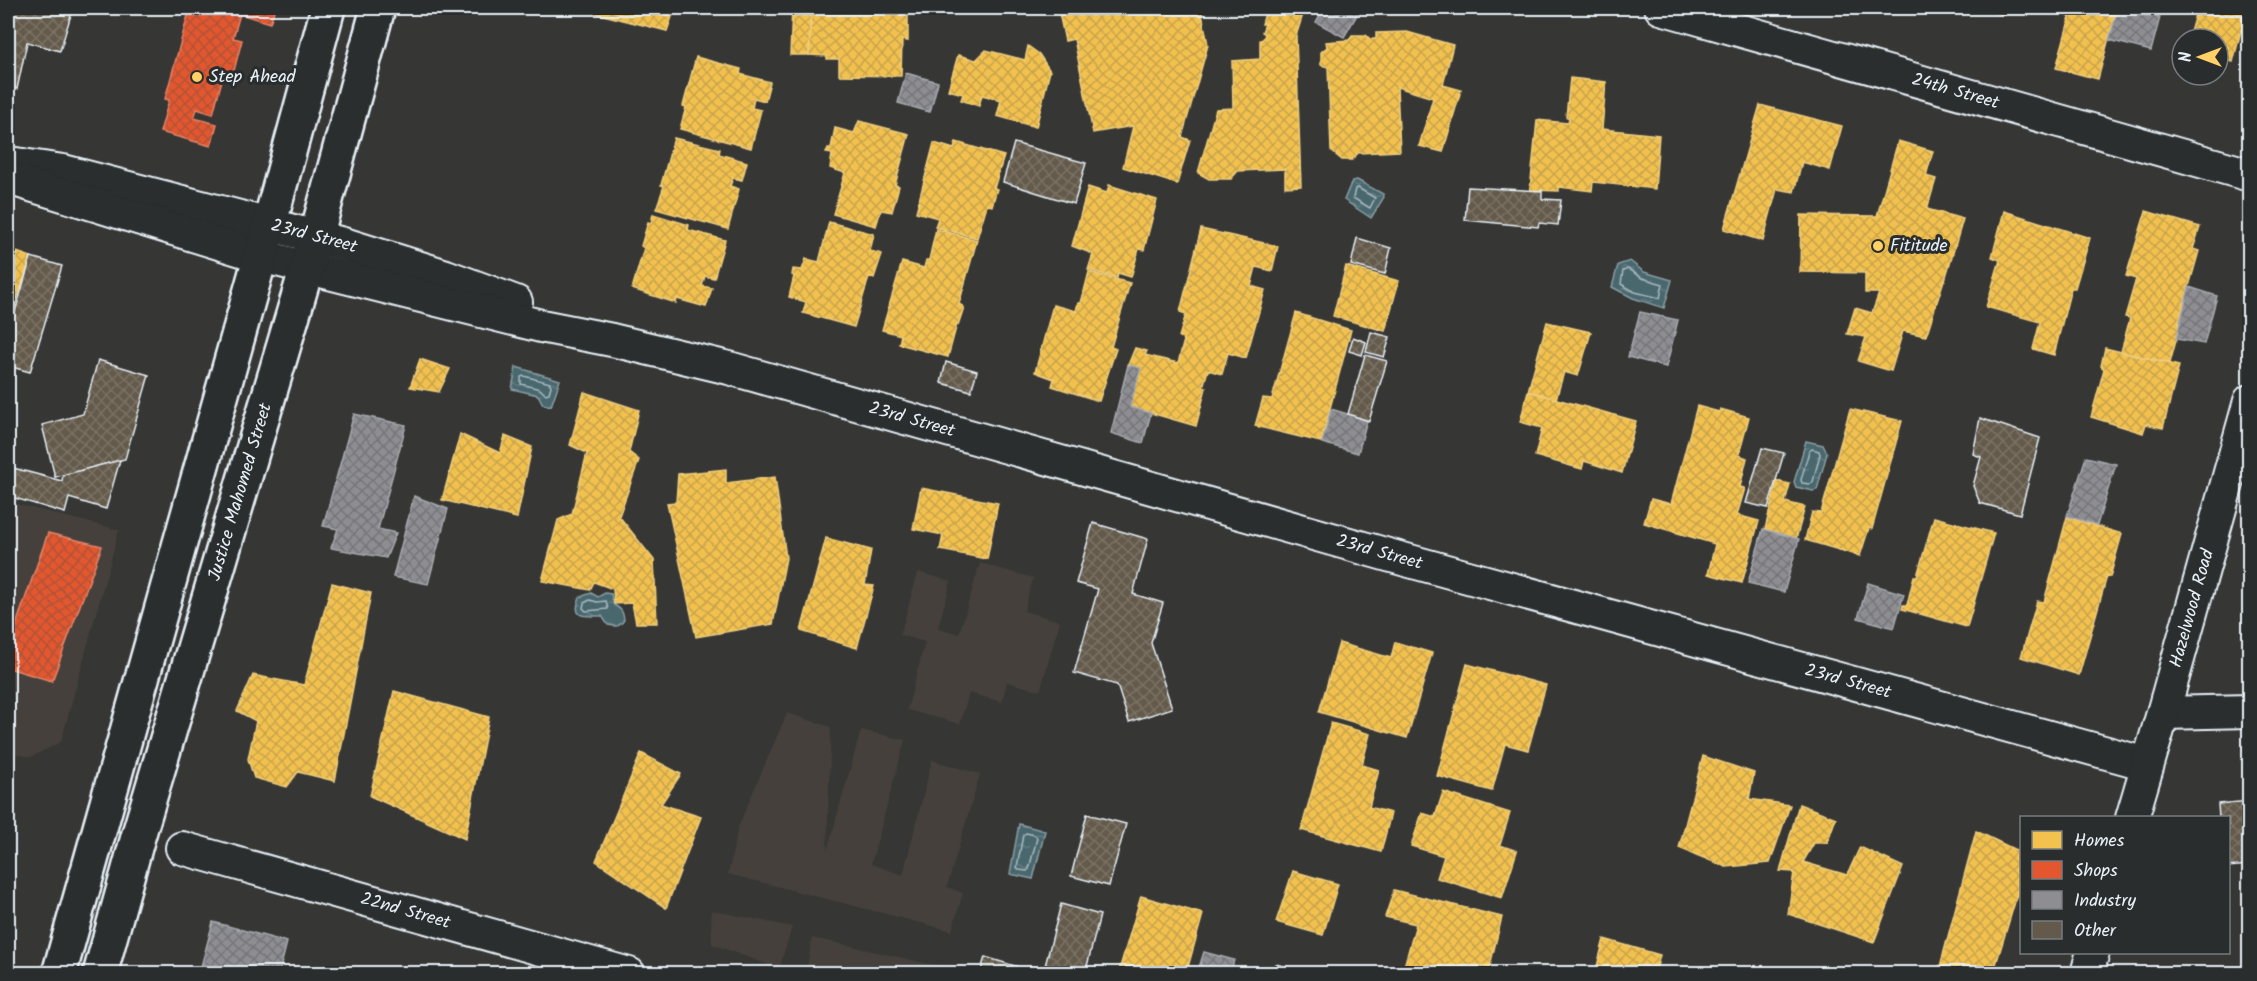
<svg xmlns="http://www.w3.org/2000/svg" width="2257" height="981" viewBox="0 0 2257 981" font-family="Kalam,sans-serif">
<defs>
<pattern id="water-ripples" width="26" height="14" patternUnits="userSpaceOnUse" patternTransform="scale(1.5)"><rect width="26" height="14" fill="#4a676e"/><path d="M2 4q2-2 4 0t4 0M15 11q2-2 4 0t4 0" fill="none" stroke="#647d83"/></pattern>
<pattern id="homes-cross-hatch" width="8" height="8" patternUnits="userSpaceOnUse" patternTransform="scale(1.5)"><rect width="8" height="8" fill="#f2c14e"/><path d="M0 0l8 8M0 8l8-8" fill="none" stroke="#c7a34d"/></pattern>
<pattern id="shops-cross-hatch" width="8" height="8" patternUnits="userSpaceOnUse" patternTransform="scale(1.5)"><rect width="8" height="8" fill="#e4572e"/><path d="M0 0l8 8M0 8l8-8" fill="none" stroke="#ad5238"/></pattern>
<pattern id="industry-cross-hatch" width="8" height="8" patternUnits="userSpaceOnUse" patternTransform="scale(1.5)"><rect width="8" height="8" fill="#8d8d92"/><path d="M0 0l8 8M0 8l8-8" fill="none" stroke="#747579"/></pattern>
<pattern id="building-cross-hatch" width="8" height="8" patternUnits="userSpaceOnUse" patternTransform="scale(1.5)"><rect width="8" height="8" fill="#645a4b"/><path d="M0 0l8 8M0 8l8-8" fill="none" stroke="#7a7266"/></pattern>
</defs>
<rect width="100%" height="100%" fill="#363634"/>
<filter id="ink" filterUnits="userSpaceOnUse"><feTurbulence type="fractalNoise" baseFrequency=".0167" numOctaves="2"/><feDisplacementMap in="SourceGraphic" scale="12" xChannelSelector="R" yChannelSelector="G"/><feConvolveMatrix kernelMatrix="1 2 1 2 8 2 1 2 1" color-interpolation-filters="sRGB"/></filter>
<g filter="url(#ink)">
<!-- built -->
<g fill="#44413b">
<polygon points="8,502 119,530 61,742 31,757 8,752"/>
<polygon points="980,563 1033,578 1024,611 1060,621 1040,691 1007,682 1002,702 969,693 960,724 907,710 925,642 900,635 918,572 951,581 938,628 959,634"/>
<polygon points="787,713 831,727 827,851 861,730 905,740 871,864 903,875 932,760 980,774 947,887 963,893 952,931 728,874 738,827"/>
<polygon points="711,910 792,927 779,969 712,944"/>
<polygon points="812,938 842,944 942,967 940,974 841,974 830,970 828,973 806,973"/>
</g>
<!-- water -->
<g fill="url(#water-ripples)" stroke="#899ea5" stroke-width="1.5">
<polygon points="1357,180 1383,194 1384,197 1371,218 1344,200 1352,181"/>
<polygon points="1630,261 1644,272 1672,280 1664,308 1633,298 1612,287 1618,265"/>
<polygon points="516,367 560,380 551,406 543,404 538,395 512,389"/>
<polygon points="1806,441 1823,445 1827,453 1817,490 1813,491 1796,487 1794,482"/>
<path d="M591 593 598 597 605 593 611 594 614 605C621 609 623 611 624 620 619 627 616 627 608 625L602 616C588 615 570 621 580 597Z"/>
<polygon points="1019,824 1045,831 1033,879 1010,874"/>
</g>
<!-- homes -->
<g fill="url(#homes-cross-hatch)" stroke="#efcf81" stroke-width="1.5">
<polygon points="596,8 675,8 667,31 595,13"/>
<polygon points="792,8 811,8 809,55 790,55"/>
<polygon points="811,8 908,8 908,41 902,40 901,76 839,75 839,59 827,59 827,56 809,55"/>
<polygon points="1058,8 1201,8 1208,45 1182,137 1190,140 1177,184 1123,167 1133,126 1093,133 1074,39 1065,41"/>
<polygon points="1247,8 1305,8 1296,36 1301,186 1285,187 1285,169 1238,171 1231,179 1209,179 1198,173 1216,109 1233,108 1232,61 1260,59 1260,40 1263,39 1265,34 1262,32 1265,24 1262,24 1265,13"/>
<polygon points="1978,8 2007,8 2005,15"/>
<polygon points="2063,8 2117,8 2098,79 2056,68 2070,17 2062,14"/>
<polygon points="2197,8 2250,8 2250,22 2246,33 2241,31 2233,62 2218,57 2218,39 2188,39"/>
<polygon points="1407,32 1453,45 1443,85 1461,90 1443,152 1419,146 1433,98 1397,87 1400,151 1358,153 1352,160 1342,160 1331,151 1328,67 1321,65 1321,52 1327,47 1326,42 1349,40 1352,35 1366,35 1370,39 1376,39 1376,33"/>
<polygon points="1028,46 1039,54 1050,71 1036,127 997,116 1001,100 982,95 979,106 961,100 963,94 948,90 958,55 976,60 986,50 1025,60"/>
<polygon points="696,57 741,69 740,74 770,82 765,101 754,98 752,108 761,110 751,148 680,129 686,107 683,106"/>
<polygon points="1570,78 1606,82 1602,129 1659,135 1655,189 1593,182 1592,191 1559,187 1559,191 1530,190 1537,120 1568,123 1569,117 1566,117"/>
<polygon points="1760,105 1842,126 1830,170 1802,162 1794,192 1777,189 1763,241 1724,229"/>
<polygon points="859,121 909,134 895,185 899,186 892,212 881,210 876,226 833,214 845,173 830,168 832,154 826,153 828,148 831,148 835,128 854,133"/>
<polygon points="674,138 720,149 719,154 747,162 742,180 733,178 730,186 739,189 728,229 656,209 664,186 661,185"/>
<polygon points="1898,141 1933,151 1926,176 1936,179 1927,209 1963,219 1945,280 1944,280 1926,336 1903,331 1891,371 1858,361 1866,337 1847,334 1855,308 1872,313 1879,293 1865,293 1865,273 1800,272 1801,215 1877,216"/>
<polygon points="956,142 1004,156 994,188 997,189 992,206 987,205 977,238 935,227 938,218 916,212 934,143 954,149"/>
<polygon points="1109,185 1157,200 1144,250 1139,249 1131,277 1118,273 1117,278 1088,270 1093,254 1072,246 1088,187 1107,193"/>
<polygon points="2004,211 2090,238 2075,288 2071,288 2054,355 2033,349 2040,322 1986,307 2000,260 1992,257"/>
<polygon points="2146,211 2200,227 2193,249 2199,251 2178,325 2180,326 2170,363 2121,352 2130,318 2125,317 2136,279 2126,276"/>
<polygon points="653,214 689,225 688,230 725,240 714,278 705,276 702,286 712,288 706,307 677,299 676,303 632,289 644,248 641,246 648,222 651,223"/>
<polygon points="829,222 874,234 870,251 882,254 874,278 869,277 854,327 803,313 806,302 789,297 794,276 792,275 793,269 802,270 806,259 819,262"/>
<polygon points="936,229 977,240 959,304 964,307 958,325 957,324 948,357 899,344 901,335 882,330 902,262 924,268 926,260 929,260"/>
<polygon points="1201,229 1278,246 1272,271 1256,267 1251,286 1265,290 1246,358 1228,353 1222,374 1208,370 1203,387 1206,388 1196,426 1130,407 1141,368 1128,365 1135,348 1147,351 1145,355 1178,363 1184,340 1179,337 1186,314 1180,312"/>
<polygon points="8,249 31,257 8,326"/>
<polygon points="1346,266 1399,281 1385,331 1333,316"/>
<polygon points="1089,272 1130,283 1111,347 1116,349 1099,401 1052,386 1054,379 1035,372 1053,305 1076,311 1078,303 1081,303"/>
<polygon points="1296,313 1351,330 1321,442 1255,426 1263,398 1272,399"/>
<polygon points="1547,322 1591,332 1578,376 1564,372 1556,399 1528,391"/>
<polygon points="2105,348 2179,366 2163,428 2146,424 2143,433 2091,417 2104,369 2101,366"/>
<polygon points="420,359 450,369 439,392 410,387"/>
<polygon points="1528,391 1636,421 1622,473 1584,461 1582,469 1535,456 1542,428 1520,422"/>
<polygon points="584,392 639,410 629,452 639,460 619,516 654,560 657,623 636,623 632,603 614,604 613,589 594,582 590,590 542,581 558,520 572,514 587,453 570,445"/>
<polygon points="1697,406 1719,412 1720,409 1749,417 1739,455 1747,458 1740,487 1745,488 1737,515 1759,521 1742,583 1708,574 1715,544 1644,523 1651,499 1671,504"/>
<polygon points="1850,409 1902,421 1872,529 1869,528 1860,556 1805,540 1812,512 1821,513"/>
<polygon points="460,434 500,453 505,436 532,447 517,518 442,500"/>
<polygon points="726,469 726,483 775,477 786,558 773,624 696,637 667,503 676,502 678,474"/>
<polygon points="1777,481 1790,484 1785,502 1805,507 1796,539 1765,529"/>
<polygon points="921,488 998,503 987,559 940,550 943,535 913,529"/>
<polygon points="1934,517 1994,533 1967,627 1902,609 1903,605 1907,605 1914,576 1917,576"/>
<polygon points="2067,517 2122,534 2110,577 2107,576 2079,675 2021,657 2037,601 2044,602"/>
<polygon points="826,538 871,550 865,585 874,586 857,648 801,631"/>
<polygon points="332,583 371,593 335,781 298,772 287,787 254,778 248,759 256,721 237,711 253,675 304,685"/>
<polygon points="1395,642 1432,653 1407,738 1319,712 1339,643 1391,658"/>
<polygon points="1467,664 1546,685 1528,750 1505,744 1492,791 1437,776"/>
<polygon points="394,691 489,717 465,839 370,796"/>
<polygon points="1331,723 1370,734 1362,765 1379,770 1369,807 1391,813 1381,852 1301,830"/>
<polygon points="641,753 681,774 661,804 701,817 666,908 596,861"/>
<polygon points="1703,756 1754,773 1749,799 1790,805 1770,863 1726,867 1679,848"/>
<polygon points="1443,792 1510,813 1500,845 1517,851 1502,898 1437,878 1444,856 1411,846 1422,813 1435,817"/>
<polygon points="1799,804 1836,818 1827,843 1814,843 1803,862 1847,875 1860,847 1903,867 1874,942 1788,914 1794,872 1780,871"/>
<polygon points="1976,831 2022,853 2022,879 1993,974 1938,974"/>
<polygon points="1293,871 1338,884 1323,935 1276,922"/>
<polygon points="1394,890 1502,917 1488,974 1419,974 1403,970 1416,924 1385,917"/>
<polygon points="1141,896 1203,914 1186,974 1118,974"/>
<polygon points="1604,939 1660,955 1655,974 1595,974"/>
</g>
<!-- shops -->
<g fill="url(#shops-cross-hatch)" stroke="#e5856b" stroke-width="1.5">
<polygon points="190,8 275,8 270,23 240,14 233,38 242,40 232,78 223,76 213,114 197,109 194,118 217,124 211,146 160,132 169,100 165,99"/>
<polygon points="48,533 102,546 52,681 8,668 8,648"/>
</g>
<!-- industry -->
<g fill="url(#industry-cross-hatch)" stroke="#a8abb1" stroke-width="1.5">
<polygon points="1324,8 1361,8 1344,37 1316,22"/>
<polygon points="2118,8 2152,8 2150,14 2160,17 2151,51 2109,40"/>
<polygon points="906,73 938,82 930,112 898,103"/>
<polygon points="2189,287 2217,296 2204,344 2176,339"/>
<polygon points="1640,312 1678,320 1666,367 1628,357"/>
<polygon points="1128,365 1141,368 1130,407 1151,413 1143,443 1111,433"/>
<polygon points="1331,409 1367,420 1358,453 1322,443"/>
<polygon points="354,414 406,425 378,529 396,533 386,558 331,548 338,529 323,526"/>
<polygon points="2086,457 2116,464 2097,525 2067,516"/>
<polygon points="414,496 448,509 428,584 393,577"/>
<polygon points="1763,529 1799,539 1784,592 1748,583"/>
<polygon points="1868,583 1904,594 1894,628 1858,618"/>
<polygon points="213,922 287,942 279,974 199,974"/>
<polygon points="1204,952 1234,960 1230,974 1197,974"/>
<polygon points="315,966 341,974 314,974"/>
</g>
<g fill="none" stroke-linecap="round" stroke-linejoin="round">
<!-- shore -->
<g stroke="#a9bac1" stroke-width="1.5">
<polygon points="1358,188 1375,198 1370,208 1353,198 1355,189"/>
<polygon points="1628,269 1642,278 1663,284 1660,298 1635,292 1621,284 1623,271"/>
<polygon points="524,376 550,383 551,386 549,393 545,394 540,389 521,384 521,377"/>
<polygon points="1812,449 1819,451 1820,454 1813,482 1810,484 1802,483 1801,480 1809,451"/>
<polygon points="590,600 597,602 606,601 608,609 586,611 583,608 584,603"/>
<polygon points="1026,833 1035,835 1037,838 1029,869 1027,871 1019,870 1017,867 1023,835"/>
</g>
</g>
<!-- building -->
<g fill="url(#building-cross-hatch)" stroke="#e8f1f8" stroke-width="1.5">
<polygon points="8,8 73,8 60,51 27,42 17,89 8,86"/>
<polygon points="1014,143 1086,163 1074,204 1003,182"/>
<polygon points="1468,187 1542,191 1542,199 1561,200 1558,225 1539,223 1538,227 1465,220"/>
<polygon points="1357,238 1391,248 1385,274 1351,265"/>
<polygon points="31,257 62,266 30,372 8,366 8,336"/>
<polygon points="1371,332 1390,337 1384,357 1366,352"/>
<polygon points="1353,337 1366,342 1362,355 1349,351"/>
<polygon points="1365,355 1387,361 1369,421 1348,414"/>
<polygon points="98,360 149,375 125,459 55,477 42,425 83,414"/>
<polygon points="946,362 977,371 971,391 941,383"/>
<polygon points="1980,418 2040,438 2020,514 1980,503 1973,486 1981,457 1973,454"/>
<polygon points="1762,448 1784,453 1768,508 1746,503"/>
<polygon points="120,460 106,509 69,498 65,513 8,496 8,487 13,468 62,481 63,475"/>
<polygon points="1093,523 1148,539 1133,594 1163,603 1151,643 1172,708 1129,722 1117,685 1074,673 1098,589 1076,583"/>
<polygon points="2250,801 2250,830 2246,831 2249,865 2228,867 2228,818 2219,818 2218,804"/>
<polygon points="1087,814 1126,824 1109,886 1071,876"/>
<polygon points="1061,904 1100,915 1085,974 1071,974 1045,966"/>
<polygon points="985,957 1042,974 980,974"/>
<polygon points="1276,964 1310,974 1273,974"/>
</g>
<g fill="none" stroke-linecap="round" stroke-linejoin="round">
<!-- minor casing -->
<g stroke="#e8f1f8" stroke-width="36">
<g id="minor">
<path id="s1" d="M1661 8 2250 175"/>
<path id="s2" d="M9 163 63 171 347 245 446 276 516 302"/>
<path id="s3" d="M8 178 261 256 541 326 612 340 729 368 1388 555 2147 764"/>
<polyline points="2163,713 2250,711"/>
<path id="s4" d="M2132 818 2163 713 2250 401"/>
<path id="s5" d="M182 848 629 974"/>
<polyline points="2087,974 2093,952"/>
</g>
</g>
<!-- secondary casing -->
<g stroke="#e8f1f8" stroke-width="38">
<g id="secondary">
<polyline points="59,974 269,226 328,8"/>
<path id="s6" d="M100 974 138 837 316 237 378 8"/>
</g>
</g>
<!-- minor -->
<use href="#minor" stroke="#2a2d2e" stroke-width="32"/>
<!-- secondary -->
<use href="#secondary" stroke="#2a2d2e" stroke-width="33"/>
</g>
</g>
<!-- markers -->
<g fill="#ffd166" stroke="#2a2d2e" stroke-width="2">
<circle cx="197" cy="77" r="6"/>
<circle cx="1878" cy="246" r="6"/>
</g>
<g text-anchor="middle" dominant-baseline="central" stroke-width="6" stroke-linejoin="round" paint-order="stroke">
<!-- poi labels -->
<g font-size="18" fill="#e8f1f8" stroke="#2a2d2e" text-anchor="start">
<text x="209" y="77">Step Ahead</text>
<text x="1890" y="246">Fititude</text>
</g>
<!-- street labels -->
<g font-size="18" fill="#e8f1f8" stroke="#2a2d2e">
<text stroke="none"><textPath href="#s1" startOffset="306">24th Street</textPath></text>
<text stroke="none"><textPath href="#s2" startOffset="314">23rd Street</textPath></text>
<text stroke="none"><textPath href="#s3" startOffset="936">23rd Street</textPath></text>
<text stroke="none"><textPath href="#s6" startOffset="502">Justice Mahomed Street</textPath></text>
<text stroke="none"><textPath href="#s3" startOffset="1422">23rd Street</textPath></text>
<text stroke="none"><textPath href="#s4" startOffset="218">Hazelwood Road</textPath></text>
<text stroke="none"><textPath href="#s3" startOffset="1908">23rd Street</textPath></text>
<text stroke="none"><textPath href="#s5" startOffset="232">22nd Street</textPath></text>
</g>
</g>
<!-- margin -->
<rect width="2257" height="981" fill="none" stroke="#2a2d2e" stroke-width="30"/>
<rect x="15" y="15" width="2227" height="951" fill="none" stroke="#e8f1f8" stroke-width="2" filter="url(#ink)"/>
<!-- legend -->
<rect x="2020" y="816" width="210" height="138" fill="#2a2d2e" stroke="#767b7f" stroke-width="1.5"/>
<rect x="2032" y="831" width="30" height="18" fill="#f2c14e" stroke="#767b7f" stroke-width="1.5"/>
<text x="2074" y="846" font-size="18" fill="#e8f1f8">Homes</text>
<rect x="2032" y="861" width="30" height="18" fill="#e4572e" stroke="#767b7f" stroke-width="1.5"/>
<text x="2074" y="876" font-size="18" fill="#e8f1f8">Shops</text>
<rect x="2032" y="891" width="30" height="18" fill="#8d8d92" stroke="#767b7f" stroke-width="1.5"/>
<text x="2074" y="906" font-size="18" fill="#e8f1f8">Industry</text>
<rect x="2032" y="921" width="30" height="18" fill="#645a4b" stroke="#767b7f" stroke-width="1.5"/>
<text x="2074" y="936" font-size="18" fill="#e8f1f8">Other</text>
<!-- north arrow -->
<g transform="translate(2200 57) rotate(270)"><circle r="28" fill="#2a2d2e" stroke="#767b7f" stroke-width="1.5"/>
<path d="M0-4.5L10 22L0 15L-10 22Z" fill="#ffd166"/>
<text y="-9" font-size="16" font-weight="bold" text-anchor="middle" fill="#e8f1f8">N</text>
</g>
</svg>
